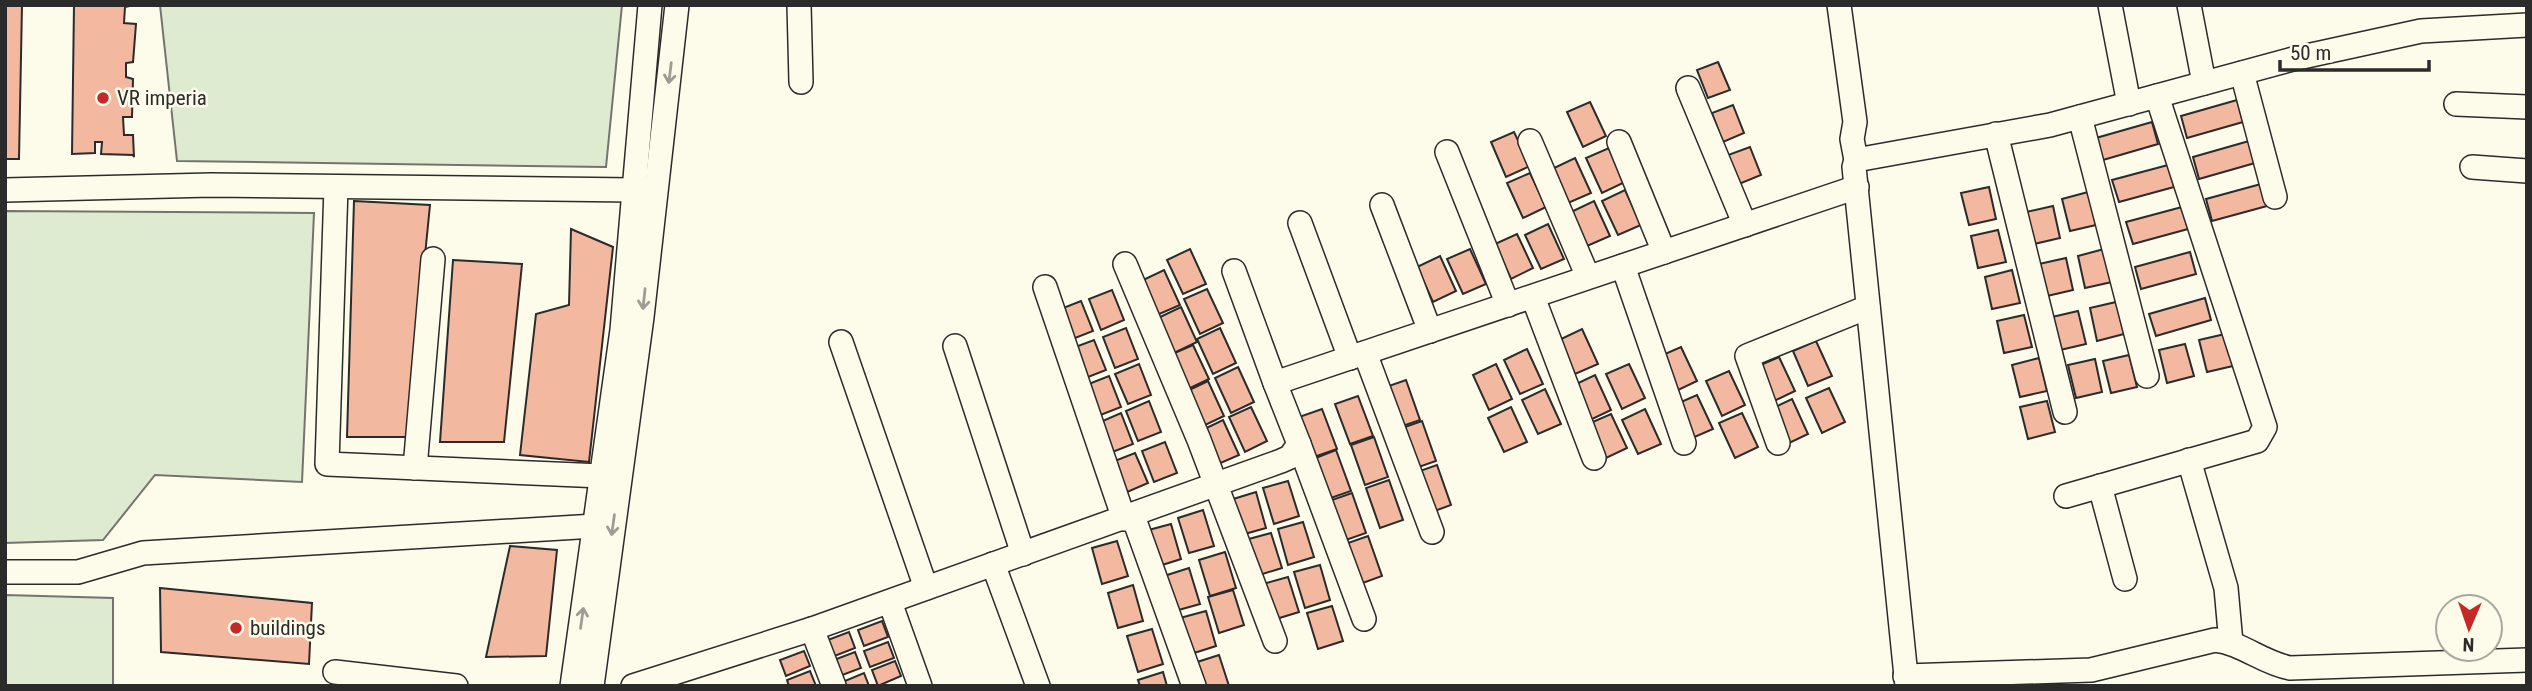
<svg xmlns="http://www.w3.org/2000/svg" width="2532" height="691" viewBox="0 0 2532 691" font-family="'Roboto Condensed',sans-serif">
<rect width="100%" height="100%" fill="#fdfbea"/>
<!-- grass -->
<g fill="#deebd1" stroke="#74746e" stroke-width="2">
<polygon points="160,5 622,5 606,167 177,161"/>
<polygon points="5,211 314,213 302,482 155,475 103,540 5,543"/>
<polygon points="5,595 113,598 113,686 5,686"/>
</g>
<!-- building -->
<g fill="#f2b8a0" stroke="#2b2b2b" stroke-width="2">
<polygon points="5,5 22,5 19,159 5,159"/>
<polygon points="74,5 134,5 125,7 124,23 136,24 133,62 126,63 126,77 133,79 132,117 123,117 124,135 133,135 134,157 133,155 101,154 102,142 95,142 95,153 72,154"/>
<polygon points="1718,62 1730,90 1708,98 1697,70"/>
<polygon points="2237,100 2243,122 2187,138 2181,116"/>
<polygon points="1590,102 1606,136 1583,147 1567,112"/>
<polygon points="1733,105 1744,133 1723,142 1712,113"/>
<polygon points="2152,122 2158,144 2103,160 2096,138"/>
<polygon points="1514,132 1530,166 1506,177 1491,142"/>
<polygon points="2249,141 2255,163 2199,179 2193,157"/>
<polygon points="1750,147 1761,175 1739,184 1728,155"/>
<polygon points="1609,148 1625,182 1602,193 1586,158"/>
<polygon points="1575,158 1591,193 1568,203 1552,169"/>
<polygon points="2168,165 2174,187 2119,202 2112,180"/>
<polygon points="1530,173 1546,207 1523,218 1507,183"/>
<polygon points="2261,184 2267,206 2212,221 2206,199"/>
<polygon points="1989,187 1996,219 1969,225 1961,193"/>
<polygon points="1625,190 1641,225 1618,235 1602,201"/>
<polygon points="2088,192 2096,225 2070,231 2062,199"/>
<polygon points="354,201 430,205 407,437 347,437"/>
<polygon points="1594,201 1610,236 1587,246 1571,212"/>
<polygon points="2053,206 2060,238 2034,244 2026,212"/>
<polygon points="2182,207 2188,229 2133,244 2126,222"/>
<polygon points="1548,224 1564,259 1541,269 1525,235"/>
<polygon points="571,229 613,247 589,462 520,455 536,314 569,305"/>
<polygon points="1998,230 2006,262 1978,268 1971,236"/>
<polygon points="1517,234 1533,268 1511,279 1495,244"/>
<polygon points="1190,249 1206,284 1183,294 1167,260"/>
<polygon points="1470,249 1486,284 1463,294 1447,259"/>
<polygon points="2104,249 2112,282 2085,288 2078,256"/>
<polygon points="2190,252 2196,274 2141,289 2135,267"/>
<polygon points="1440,256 1456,291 1433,302 1417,267"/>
<polygon points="2066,258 2073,290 2047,296 2039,264"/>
<polygon points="453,260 522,264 504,442 440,442"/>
<polygon points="1164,270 1180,305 1157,315 1141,281"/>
<polygon points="2012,270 2020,303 1992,309 1985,277"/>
<polygon points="1207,289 1223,323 1200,334 1184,299"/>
<polygon points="1112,290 1124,320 1101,330 1089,299"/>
<polygon points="2205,298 2211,320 2156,336 2149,314"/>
<polygon points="1081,301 1093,331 1070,340 1058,310"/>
<polygon points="2116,302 2124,334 2097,341 2090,308"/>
<polygon points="1181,307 1197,342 1174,353 1158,318"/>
<polygon points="2078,311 2086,344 2060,350 2052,317"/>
<polygon points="2024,315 2032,347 2004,353 1997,321"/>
<polygon points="1126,328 1138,359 1115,368 1103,337"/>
<polygon points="1220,328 1236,363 1213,374 1197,339"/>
<polygon points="1582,329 1598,364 1575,374 1559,340"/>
<polygon points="2225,334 2233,366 2207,372 2199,340"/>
<polygon points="1094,340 1106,370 1083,379 1070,349"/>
<polygon points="1816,341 1832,376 1808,386 1793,351"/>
<polygon points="2185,344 2194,376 2167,383 2159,350"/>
<polygon points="1193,345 1209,379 1186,390 1170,355"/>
<polygon points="1681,347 1697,381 1674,392 1658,357"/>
<polygon points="1527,349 1543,384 1520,394 1504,360"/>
<polygon points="2129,355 2137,387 2111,393 2103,361"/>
<polygon points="1779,357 1795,391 1772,402 1756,367"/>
<polygon points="2039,358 2047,391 2020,397 2012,365"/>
<polygon points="2095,359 2102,392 2076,398 2068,365"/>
<polygon points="1139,364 1151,395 1128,404 1115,374"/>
<polygon points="1496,364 1512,399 1489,410 1473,375"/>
<polygon points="1629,364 1645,398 1622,409 1606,374"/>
<polygon points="1238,367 1254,402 1231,413 1215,378"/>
<polygon points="1729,371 1745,405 1722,416 1706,381"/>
<polygon points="1595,375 1611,410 1588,421 1572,386"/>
<polygon points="1109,376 1121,407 1098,416 1086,385"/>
<polygon points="1406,380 1420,420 1397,428 1383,388"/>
<polygon points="1208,381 1224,416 1201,427 1185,392"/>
<polygon points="1829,388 1845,422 1822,433 1806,398"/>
<polygon points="1545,389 1561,424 1538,434 1522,400"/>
<polygon points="1697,395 1713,429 1690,439 1674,405"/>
<polygon points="1358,396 1373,436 1350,444 1335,404"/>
<polygon points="1792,399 1808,434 1785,445 1769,410"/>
<polygon points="1149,401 1161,432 1138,441 1126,411"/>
<polygon points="2047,401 2055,432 2028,439 2020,407"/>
<polygon points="1251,407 1267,441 1245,452 1229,417"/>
<polygon points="1511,407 1527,442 1504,452 1488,418"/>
<polygon points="1322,409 1337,449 1314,457 1299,417"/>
<polygon points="1645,409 1661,444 1638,454 1622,420"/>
<polygon points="1121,413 1133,444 1110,453 1098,423"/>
<polygon points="1742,413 1758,447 1735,458 1719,423"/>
<polygon points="1611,414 1627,448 1604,459 1588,424"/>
<polygon points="1223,420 1239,455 1216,465 1200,431"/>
<polygon points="1422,421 1436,461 1413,469 1399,429"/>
<polygon points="1374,437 1388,477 1365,485 1351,445"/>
<polygon points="1165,442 1177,473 1154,482 1142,451"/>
<polygon points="1336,450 1351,491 1328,499 1313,459"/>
<polygon points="1135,453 1148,483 1125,493 1112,462"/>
<polygon points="1437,465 1451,505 1429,513 1414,473"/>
<polygon points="1389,480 1403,520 1380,528 1366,488"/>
<polygon points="1288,481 1299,516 1274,524 1263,488"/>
<polygon points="1256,492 1266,528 1241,535 1230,500"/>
<polygon points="1352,493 1366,533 1343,541 1329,501"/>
<polygon points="1203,510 1214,546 1189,553 1178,518"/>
<polygon points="1303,522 1314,557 1288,565 1278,529"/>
<polygon points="1171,524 1181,559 1156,567 1145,531"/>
<polygon points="1271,533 1282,568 1256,576 1245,540"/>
<polygon points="1368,536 1382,576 1360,584 1345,544"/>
<polygon points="1117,541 1128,576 1102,584 1092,548"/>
<polygon points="510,546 557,550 546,656 486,657"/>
<polygon points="1225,552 1236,588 1210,596 1199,560"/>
<polygon points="1320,565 1330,600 1305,608 1294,572"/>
<polygon points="1189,568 1200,604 1175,611 1164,576"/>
<polygon points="1288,577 1299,612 1273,620 1263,584"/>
<polygon points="1133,585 1143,621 1118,628 1108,593"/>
<polygon points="160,588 312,603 309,664 161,652"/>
<polygon points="1233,590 1244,625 1219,633 1208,597"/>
<polygon points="1332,606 1343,641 1318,649 1307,613"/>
<polygon points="1206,611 1216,646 1191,654 1180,618"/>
<polygon points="882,621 888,637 864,646 858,630"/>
<polygon points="1152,629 1163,664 1138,672 1127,636"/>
<polygon points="849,632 855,648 832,657 825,641"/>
<polygon points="888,642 894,658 870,667 864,651"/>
<polygon points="804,651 810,666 786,676 780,660"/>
<polygon points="855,652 861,668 837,677 831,661"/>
<polygon points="1219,655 1229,686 1201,686 1194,663"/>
<polygon points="895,661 901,676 878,686 872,670"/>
<polygon points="810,671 816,686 789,686 787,680"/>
<polygon points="1163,672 1167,686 1140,686 1138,680"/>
<polygon points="864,673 869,686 841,686 840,683"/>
</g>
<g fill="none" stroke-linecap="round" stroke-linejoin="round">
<!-- minor casing -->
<g stroke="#2b2b2b" stroke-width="26">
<g id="minor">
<polyline points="799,5 801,82"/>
<polyline points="1839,5 1855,122 1852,139 1856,160"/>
<polyline points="2110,5 2129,104"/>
<polyline points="2189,5 2204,83"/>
<polyline points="2242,73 2275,197"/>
<polyline points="1688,88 1745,225"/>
<polyline points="2456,104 2527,107"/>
<polyline points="2080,117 2147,376"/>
<polyline points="1996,134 2065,412"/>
<polyline points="1530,141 1588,277"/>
<polyline points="1619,142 1664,252"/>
<polyline points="1447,152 1508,305"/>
<polyline points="2472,167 2527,171"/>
<polyline points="336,187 327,464 602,476"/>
<polyline points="5,190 211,185 634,190"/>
<polyline points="1382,205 1430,331"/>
<polyline points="1300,223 1350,358"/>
<polyline points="1125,264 1199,440 1275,641"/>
<polyline points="1623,266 1684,443"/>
<polyline points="1234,271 1275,383"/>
<polyline points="1045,287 1124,519"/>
<polyline points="1533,297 1594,458"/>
<polyline points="841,342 926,588"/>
<polyline points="955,346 1023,554"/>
<polyline points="1365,353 1432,532"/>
<polyline points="1778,443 1747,356 1868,307"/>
<polyline points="1299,444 1364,619"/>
<polyline points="2189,460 2226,588 2231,643"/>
<polyline points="415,468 433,259"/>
<polyline points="2100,486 2125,579"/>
<polyline points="2066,496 2257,441 2265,427 2157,96"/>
<polyline points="1133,516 1194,686"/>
<polyline points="993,564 1038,686"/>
<polyline points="5,572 78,572 143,553 595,526"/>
<polyline points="890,602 920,686"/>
<polyline points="812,629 834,686"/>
<polyline points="335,672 456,686"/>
<path d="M1905 676 2091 670 2215 640C2242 643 2263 663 2290 668L2527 660"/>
<polyline points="572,686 622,330 650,5"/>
<polyline points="592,686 642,317 677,5"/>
<polyline points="633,686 812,629 1281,461 1290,457 1299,444 1275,383 1857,187"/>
<polyline points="1907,686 1854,167 1856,160 2050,125 2293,59 2421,31 2527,25"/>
</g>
</g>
<!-- minor -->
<use href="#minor" stroke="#fdfbea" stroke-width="23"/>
</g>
<!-- one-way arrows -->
<defs><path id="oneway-shaft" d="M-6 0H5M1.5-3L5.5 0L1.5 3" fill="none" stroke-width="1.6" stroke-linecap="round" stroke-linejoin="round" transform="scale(1.75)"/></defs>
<g stroke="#9e9d94">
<use href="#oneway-shaft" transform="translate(670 73) rotate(97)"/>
<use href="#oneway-shaft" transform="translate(644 299) rotate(96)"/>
<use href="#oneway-shaft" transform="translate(613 525) rotate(98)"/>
<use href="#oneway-shaft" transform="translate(582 618) rotate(-82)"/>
</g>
<!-- markers -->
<g fill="#c62828" stroke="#fdfbea" stroke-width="2.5">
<circle cx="103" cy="98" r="7"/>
<circle cx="236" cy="628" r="7"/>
</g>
<g text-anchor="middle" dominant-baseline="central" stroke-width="5" stroke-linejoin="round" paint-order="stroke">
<!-- poi labels -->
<g font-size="21" fill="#2b2b2b" stroke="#fdfbea" text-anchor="start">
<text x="117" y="98">VR imperia</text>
<text x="250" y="628">buildings</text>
</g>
</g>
<!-- border -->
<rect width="2532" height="691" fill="none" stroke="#2b2b2b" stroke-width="14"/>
<!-- north arrow -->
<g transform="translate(2469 628) rotate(182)"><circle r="33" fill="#fdfbea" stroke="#a9a89e" stroke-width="2"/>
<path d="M0-5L12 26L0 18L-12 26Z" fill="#c62828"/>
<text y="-10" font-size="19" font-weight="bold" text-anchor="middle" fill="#2b2b2b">N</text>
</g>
<!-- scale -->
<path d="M2280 60v10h149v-10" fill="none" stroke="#2b2b2b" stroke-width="3.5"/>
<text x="2290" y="60" font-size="21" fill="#2b2b2b" stroke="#fdfbea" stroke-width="5" paint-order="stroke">50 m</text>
</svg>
